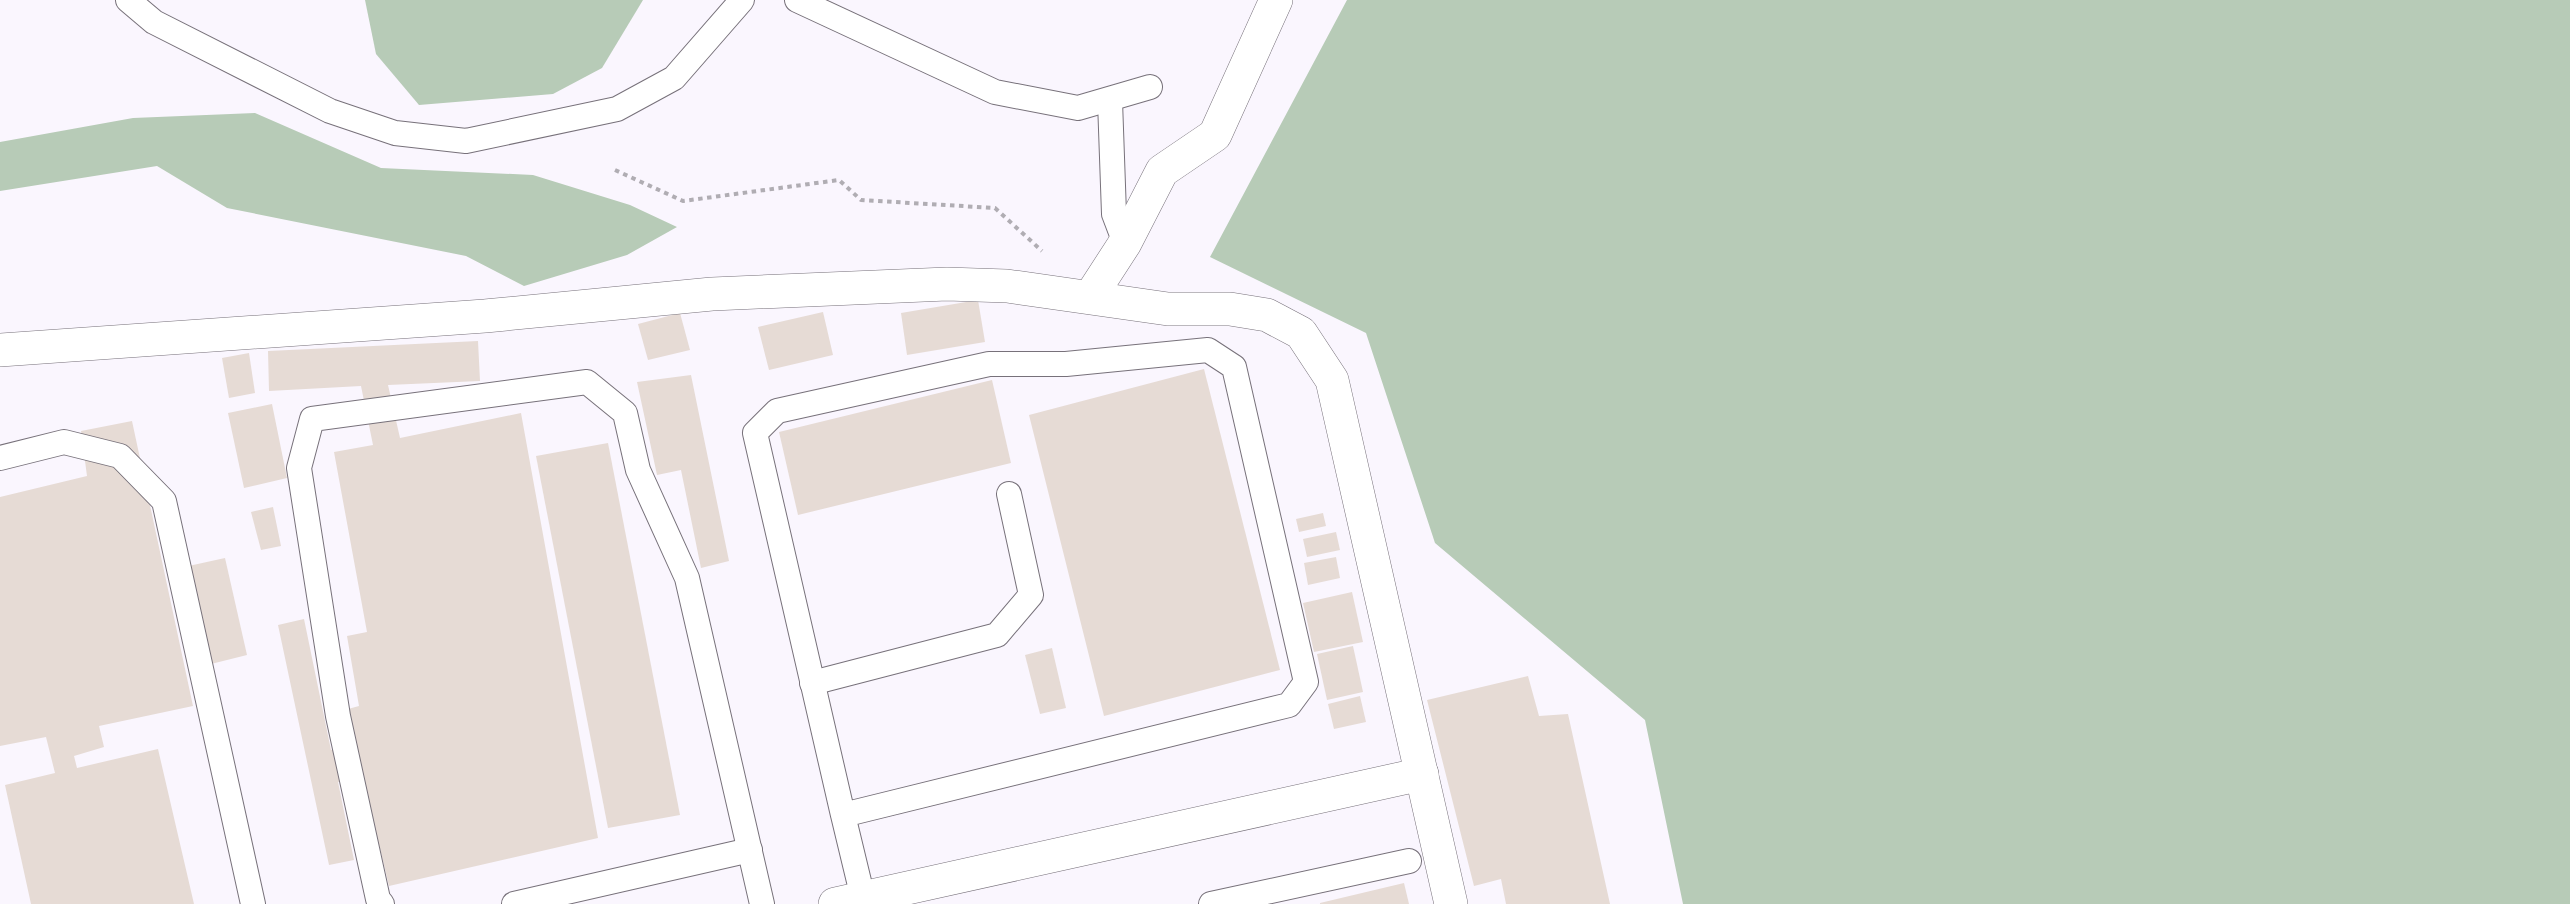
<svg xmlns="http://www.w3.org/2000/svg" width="2570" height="904" viewBox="0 0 2570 904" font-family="Figtree,sans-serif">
<rect width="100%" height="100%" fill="#faf6fe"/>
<!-- green -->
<g fill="#b7cbb7">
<polygon points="365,0 643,0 602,68 553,94 419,105 376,54"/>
<polygon points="1347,0 2570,0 2570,904 1683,904 1645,720 1435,543 1366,333 1210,257"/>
<polygon points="255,113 381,168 533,175 630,205 677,227 627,255 524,286 466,256 227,208 157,166 0,191 0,142 133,118"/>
</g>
<!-- building -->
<g fill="#e6dbd5">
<polygon points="978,300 985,342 907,355 901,313"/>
<polygon points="823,312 833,355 769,370 758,327"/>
<polygon points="680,313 690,350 648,360 638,324"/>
<polygon points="478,341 480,381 388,385 400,438 521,413 598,838 389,886 363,778 338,782 354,860 329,865 278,625 304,619 331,750 356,745 348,709 359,706 347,636 367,632 334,452 373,445 361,386 269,391 268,351"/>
<polygon points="249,353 255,393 229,398 222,358"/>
<polygon points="1204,369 1280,670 1104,716 1029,415"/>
<polygon points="691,375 729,561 701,568 681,470 657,475 637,382"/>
<polygon points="992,380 1011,463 798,515 779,432"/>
<polygon points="272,404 287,478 244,488 228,413"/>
<polygon points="132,421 193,706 99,726 104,747 74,756 77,768 158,749 194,904 31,904 5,785 55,773 46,737 0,746 0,497 87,476 81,431"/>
<polygon points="608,443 680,815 608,828 536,456"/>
<polygon points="273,507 281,546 261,550 251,512"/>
<polygon points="1323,513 1326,526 1299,532 1296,519"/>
<polygon points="1336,532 1340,550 1307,557 1303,539"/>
<polygon points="1336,557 1340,578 1308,585 1304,563"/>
<polygon points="225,558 247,655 207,665 184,567"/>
<polygon points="1352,592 1363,642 1314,652 1303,603"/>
<polygon points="1353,646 1363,692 1327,700 1317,654"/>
<polygon points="1052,648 1066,708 1040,714 1025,655"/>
<polygon points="1528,676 1539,716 1568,714 1610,904 1506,904 1501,879 1474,886 1427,700"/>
<polygon points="1360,696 1366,722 1334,729 1328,704"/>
<polygon points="1404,883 1409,904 1320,904 1320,903"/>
</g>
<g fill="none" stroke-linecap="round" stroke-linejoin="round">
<!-- lane casing -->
<g stroke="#77717a" stroke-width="26">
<g id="lane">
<polyline points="128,0 154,22 330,111 395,133 466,141 617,109 674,78 742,0"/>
<polyline points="797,0 995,92 1078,108 1150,87"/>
<polyline points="1110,101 1114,214 1125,243"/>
<polyline points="0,458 64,442 120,456 164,501 253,904"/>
<polyline points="812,683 997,635 1031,595 1009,494"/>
<polyline points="843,815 755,433 777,411 989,364 1066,364 1208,350 1234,367 1306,682 1289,705 843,815 863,898"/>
<polyline points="382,904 378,899 338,716 299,468 312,419 587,382 625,413 638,470 687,578 762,904"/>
<polyline points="514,904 750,850"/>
<polyline points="1211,904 1409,861"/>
</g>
</g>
<!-- street casing -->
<g stroke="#77717a" stroke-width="34">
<g id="street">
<polyline points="1090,297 1125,243 1162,171 1215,135 1276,0"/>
<polyline points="0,350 485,316 712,294 947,284 1007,286 1168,309 1230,309 1267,315 1301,333 1332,380 1451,904"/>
<polyline points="835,904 1422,774"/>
</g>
</g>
<!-- path -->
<polyline stroke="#b0adb3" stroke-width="4" stroke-dasharray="4.5 4.5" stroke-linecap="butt" points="615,170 683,201 839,180 861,200 995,208 1042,251"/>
<!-- lane -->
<use href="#lane" stroke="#fff" stroke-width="24"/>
<!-- street -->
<use href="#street" stroke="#fff" stroke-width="33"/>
</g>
</svg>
